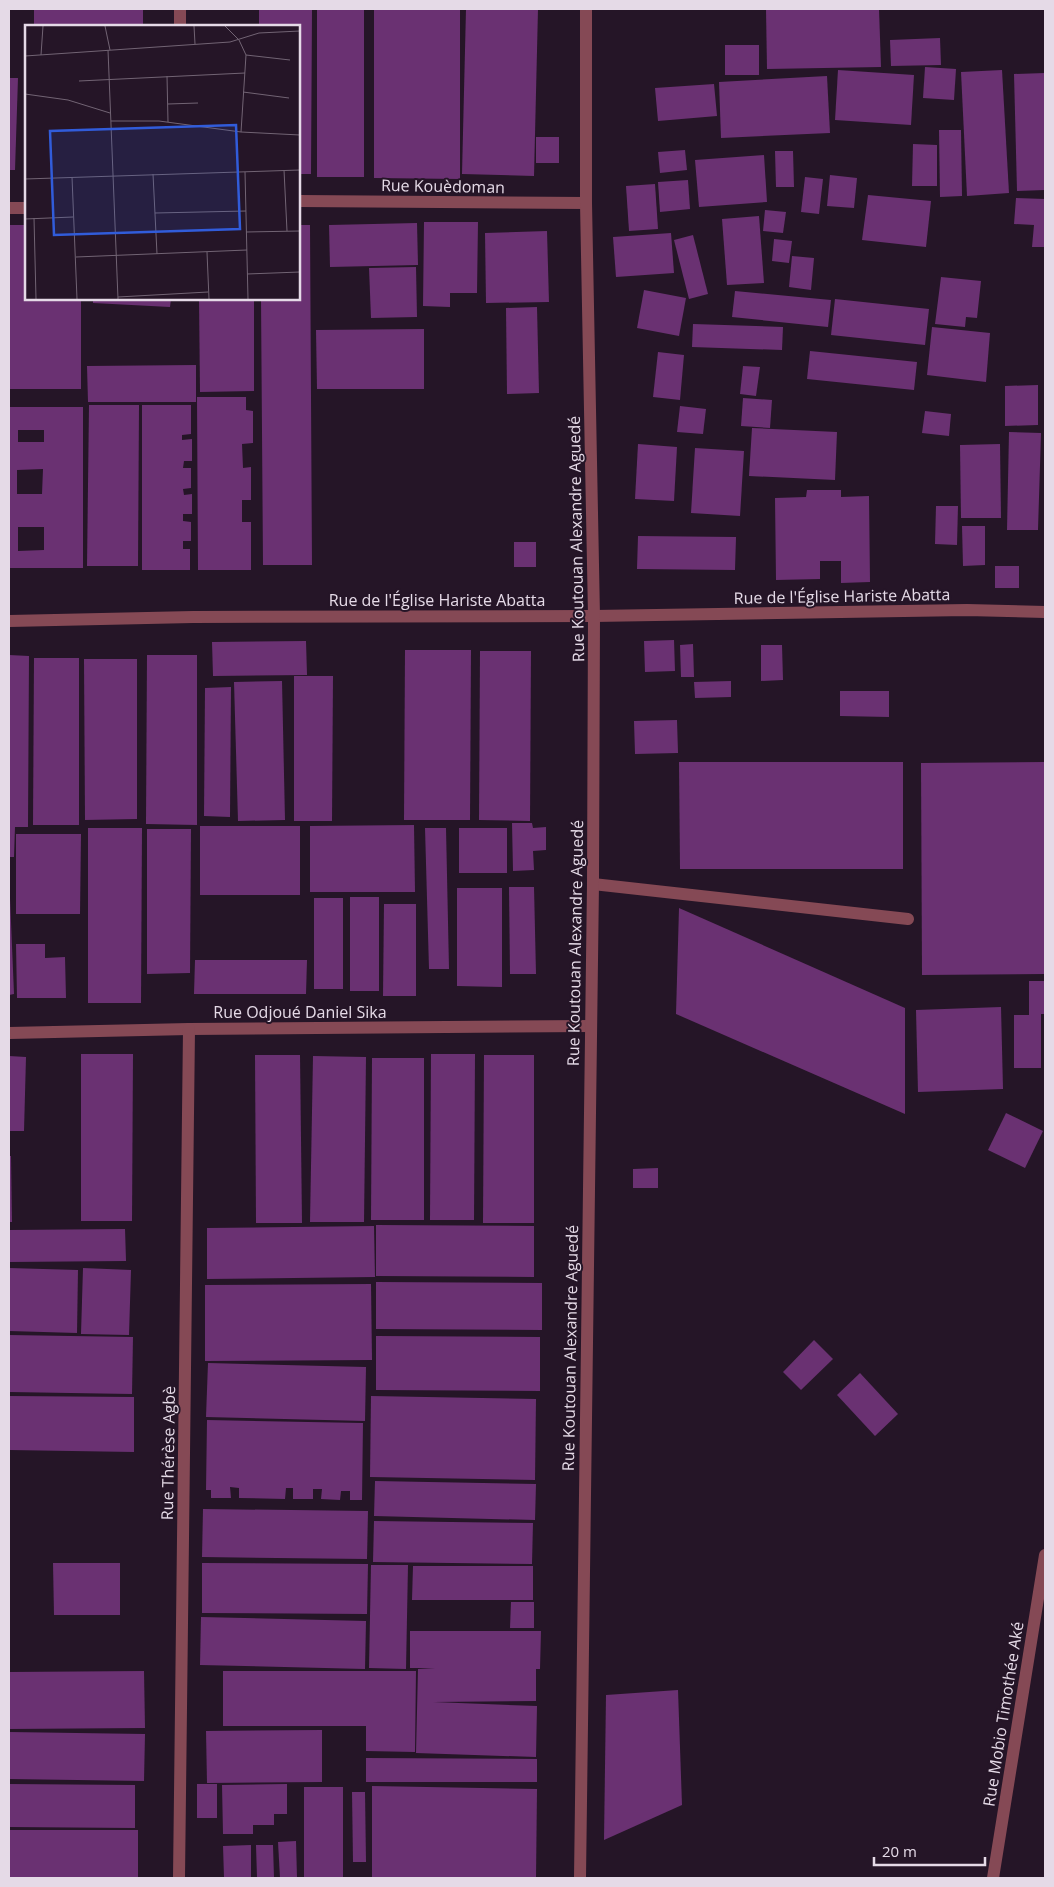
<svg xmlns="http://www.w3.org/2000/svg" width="1054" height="1887" viewBox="0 0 1054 1887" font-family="'Open Sans',sans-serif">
<rect width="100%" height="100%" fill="#251527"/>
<!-- building -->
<g fill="#6a3172" fill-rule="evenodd">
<rect x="34" y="9" width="109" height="17"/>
<polygon points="259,9 312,9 311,174 299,174 299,26 259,26"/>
<rect x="317" y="9" width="47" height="168"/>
<polygon points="374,9 460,9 460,179 374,178"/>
<polygon points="466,9 538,9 534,176 462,174"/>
<polygon points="766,9 879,9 881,67 767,69"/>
<polygon points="940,38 941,65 891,66 890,40"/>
<rect x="725" y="45" width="34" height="30"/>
<polygon points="925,67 956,69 954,100 923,98"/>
<polygon points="838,70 914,75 911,125 835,120"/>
<polygon points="1002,70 1009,193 967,196 961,72"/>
<polygon points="1045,73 1045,190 1017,191 1014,74"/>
<polygon points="827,76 830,133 721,138 719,82"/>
<polygon points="9,78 18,78 15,170 9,170"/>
<polygon points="714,84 717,116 658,121 655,88"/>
<polygon points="939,130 961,130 962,196 940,197"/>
<rect x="536" y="137" width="23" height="26"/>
<polygon points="913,144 937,145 937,186 912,186"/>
<polygon points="685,150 687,170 660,173 658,152"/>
<polygon points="775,151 793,151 794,187 776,187"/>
<polygon points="764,155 767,202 699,207 695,160"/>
<polygon points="830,175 857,178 854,208 827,206"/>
<polygon points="805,177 823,179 819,214 801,212"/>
<polygon points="688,180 690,209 660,212 658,182"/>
<polygon points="655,184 658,229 629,231 626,186"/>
<polygon points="868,195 931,201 926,247 862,240"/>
<polygon points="1016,198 1045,199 1045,247 1032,247 1034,225 1014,224"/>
<polygon points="765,210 786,212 783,233 763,231"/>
<polygon points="759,216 764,283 727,285 722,219"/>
<polygon points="424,222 478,222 477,293 450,293 450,307 423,306"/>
<polygon points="417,223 418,265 330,267 329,225"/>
<polygon points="9,225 26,225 26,299 81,299 81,389 9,389"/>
<polygon points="299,225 310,225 312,565 263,565 261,299 299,299"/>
<polygon points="547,231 549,302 486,303 485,233"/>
<polygon points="671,233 674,273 616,277 613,237"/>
<polygon points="693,235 708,294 689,299 674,240"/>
<polygon points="774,239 792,241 789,263 772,261"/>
<polygon points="792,256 814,258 811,290 789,287"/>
<polygon points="416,267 417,317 371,318 369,268"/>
<polygon points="941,277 981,281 977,318 966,317 965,327 935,324"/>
<polygon points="644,290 686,298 679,336 637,328"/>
<polygon points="735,291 831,300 828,327 732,317"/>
<polygon points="93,299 171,299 170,307 93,303"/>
<polygon points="199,299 254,299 254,391 200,392"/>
<polygon points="835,299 929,309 925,345 831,335"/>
<polygon points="537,307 539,393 507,394 506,308"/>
<polygon points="693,324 783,327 782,350 692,347"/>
<polygon points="932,327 990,333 986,382 927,375"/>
<polygon points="424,329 424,389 317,389 316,330"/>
<polygon points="810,351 917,362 914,390 807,379"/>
<polygon points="658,352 684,355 680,400 653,397"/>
<polygon points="196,365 196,402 88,402 87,366"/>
<polygon points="743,366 760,367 756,396 740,394"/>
<polygon points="1038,385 1038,425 1005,426 1005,386"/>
<polygon points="197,397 246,397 246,410 253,411 253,443 242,444 243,468 251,467 251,500 242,500 242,522 251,522 251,570 198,570"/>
<polygon points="743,398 772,400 770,428 741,426"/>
<polygon points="89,405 139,405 138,566 87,566"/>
<polygon points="142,405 191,405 191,434 182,435 182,440 192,439 192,461 184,461 183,468 191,468 191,488 183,489 184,495 192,494 192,514 183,514 183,521 191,522 191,541 183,541 183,549 190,549 190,570 142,570"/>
<polygon points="680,406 706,409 703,434 677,432"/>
<path d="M9 407H83V568H9ZM18 430H44V442H18ZM43 469 42 494H17V470ZM18 527H44V550L18 551Z"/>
<polygon points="925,411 951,414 949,436 922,433"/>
<polygon points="752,428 837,432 835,480 749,476"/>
<polygon points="1009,432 1041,433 1038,530 1007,530"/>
<polygon points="638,444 677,447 674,501 635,499"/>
<polygon points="1000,444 1001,518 961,518 960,445"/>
<polygon points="695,448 744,451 740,516 691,513"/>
<polygon points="807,490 841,490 841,497 869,496 870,582 841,583 841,561 820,561 820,579 776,580 775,498 806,497"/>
<polygon points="936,506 958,506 957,545 935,544"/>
<polygon points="962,526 985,526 985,565 963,566"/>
<polygon points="638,536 736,537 735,570 637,569"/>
<rect x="514" y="542" width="22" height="25"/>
<rect x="995" y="566" width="24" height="22"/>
<polygon points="674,640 675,671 645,672 644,641"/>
<polygon points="306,641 307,675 213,676 212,642"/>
<polygon points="693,644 694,677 681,677 680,645"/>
<polygon points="761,645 782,645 783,680 761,681"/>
<polygon points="405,650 471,650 470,820 404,820"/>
<polygon points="480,651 531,651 530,821 479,820"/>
<polygon points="9,655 29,656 28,827 15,827 14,857 9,857"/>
<polygon points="147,655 197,655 197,825 146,824"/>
<polygon points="34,658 79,658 79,825 33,825"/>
<polygon points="84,659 137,659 137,819 85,820"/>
<polygon points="294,676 333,676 332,821 294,821"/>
<polygon points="282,681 285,820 238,821 234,682"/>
<polygon points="731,681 731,697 695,698 694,682"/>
<polygon points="231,687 230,817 204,816 205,688"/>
<polygon points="840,691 889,691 889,717 840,716"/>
<polygon points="677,720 678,753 635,754 634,721"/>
<polygon points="679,762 903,762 903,869 680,869"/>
<polygon points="1045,762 1045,974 922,975 921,763"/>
<polygon points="512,823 532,823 533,828 546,827 546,850 533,851 534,870 513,871"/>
<polygon points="414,825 415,892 310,892 310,826"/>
<rect x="200" y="826" width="100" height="69"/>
<polygon points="88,828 142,828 141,1003 88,1003"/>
<polygon points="425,828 446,828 449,969 429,969"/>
<rect x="459" y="828" width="48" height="45"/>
<polygon points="147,829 191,829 190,973 147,974"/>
<polygon points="16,834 81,834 80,914 16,914"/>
<polygon points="509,887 534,887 536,974 510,974"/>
<polygon points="457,888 502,888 502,987 457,986"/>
<rect x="350" y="897" width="29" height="94"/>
<polygon points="9,898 10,898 14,994 9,995"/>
<rect x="314" y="898" width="29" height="91"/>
<polygon points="384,904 416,904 416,996 383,996"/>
<polygon points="679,908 905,1008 905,1114 676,1014"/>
<polygon points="16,944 45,944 45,958 65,957 66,998 17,998"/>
<polygon points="195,960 307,960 306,994 194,994"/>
<polygon points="1029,981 1045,981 1045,1014 1041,1014 1041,1068 1014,1068 1014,1015 1029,1015"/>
<polygon points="1001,1007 1003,1089 918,1092 916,1010"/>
<polygon points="81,1054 133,1054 132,1221 81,1221"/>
<polygon points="431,1054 475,1054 474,1220 430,1220"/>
<polygon points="255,1055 300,1055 302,1223 256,1223"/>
<polygon points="484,1055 534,1055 534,1223 483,1223"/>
<polygon points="9,1056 26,1057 24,1131 9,1131"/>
<polygon points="313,1056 366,1057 364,1222 310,1222"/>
<polygon points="372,1058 424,1058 424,1220 371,1220"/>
<polygon points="1006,1113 1043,1131 1025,1168 988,1150"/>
<polygon points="9,1156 11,1156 12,1222 9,1222"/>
<polygon points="658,1168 658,1188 633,1188 633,1169"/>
<polygon points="376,1225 534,1226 534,1277 376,1276"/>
<polygon points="374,1226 375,1277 207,1279 207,1228"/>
<polygon points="125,1229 126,1261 9,1262 9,1230"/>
<polygon points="9,1268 78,1270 77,1333 9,1331"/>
<polygon points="83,1268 131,1270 129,1335 81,1334"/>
<polygon points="376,1282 542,1283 542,1330 376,1329"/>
<polygon points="371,1284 372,1360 205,1361 205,1285"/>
<polygon points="9,1335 133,1337 132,1394 9,1392"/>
<polygon points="376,1336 540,1337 540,1391 376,1390"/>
<polygon points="814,1340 833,1359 801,1390 783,1372"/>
<polygon points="208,1363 366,1367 365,1421 206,1417"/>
<polygon points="860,1373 898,1414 875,1436 837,1395"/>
<polygon points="9,1396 134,1397 134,1452 9,1450"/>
<polygon points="371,1396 536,1399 535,1480 370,1477"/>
<polygon points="207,1420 363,1423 362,1500 350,1500 350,1491 341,1491 340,1500 321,1499 322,1489 313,1489 313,1499 293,1499 293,1488 286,1488 285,1499 239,1498 239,1488 230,1487 231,1498 211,1498 211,1490 206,1490"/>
<polygon points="375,1481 536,1484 535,1520 374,1516"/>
<polygon points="203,1509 368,1511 367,1559 202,1557"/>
<polygon points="374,1521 533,1523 532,1564 373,1562"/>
<polygon points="53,1563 120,1563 120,1615 54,1615"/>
<polygon points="202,1563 368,1564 367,1614 202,1613"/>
<polygon points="371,1565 408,1565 406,1669 369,1668"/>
<polygon points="413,1566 533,1566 533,1600 412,1600"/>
<polygon points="511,1602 534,1602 534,1628 510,1628"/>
<polygon points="201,1617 366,1621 365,1669 200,1665"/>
<polygon points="410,1631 541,1631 540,1669 536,1669 536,1701 433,1702 537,1706 536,1757 416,1753 418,1669 435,1668 410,1668"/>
<polygon points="144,1671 145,1728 9,1729 9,1672"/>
<polygon points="223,1671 416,1671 415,1752 366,1751 366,1726 223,1726"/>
<polygon points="678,1690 682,1805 604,1840 606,1695"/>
<polygon points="322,1730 322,1782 207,1783 206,1731"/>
<polygon points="9,1732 145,1734 144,1781 9,1779"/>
<polygon points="366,1758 537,1759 537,1782 366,1782"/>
<polygon points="9,1784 135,1785 135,1828 9,1827"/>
<rect x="197" y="1784" width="20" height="34"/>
<polygon points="287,1784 287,1814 274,1814 274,1825 253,1825 253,1834 223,1834 222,1785"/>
<polygon points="372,1786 537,1789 536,1878 372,1878"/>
<rect x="304" y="1787" width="39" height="91"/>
<polygon points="352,1792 365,1792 366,1862 353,1862"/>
<rect x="9" y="1830" width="129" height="48"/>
<polygon points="296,1841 297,1878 280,1878 278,1842"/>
<polygon points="251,1845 251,1878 224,1878 223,1846"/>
<polygon points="256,1845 273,1845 274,1878 257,1878"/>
</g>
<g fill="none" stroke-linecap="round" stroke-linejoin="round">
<!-- service -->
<polyline stroke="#854955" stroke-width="12" points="593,884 908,919"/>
<!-- minor -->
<g stroke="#854955" stroke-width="12">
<polyline points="180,9 180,26"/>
<polyline points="299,201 586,203"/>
<polyline points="9,208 26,208"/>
<polyline points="9,621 193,617 594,616 967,610 1045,612"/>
<polyline points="9,1033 189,1029 591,1026"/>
<polyline points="179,1878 189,1029"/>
<polyline points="580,1878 593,884 594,616 586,203 586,9"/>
<polyline points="993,1878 1045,1555"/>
</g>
</g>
<g text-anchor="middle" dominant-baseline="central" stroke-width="4" stroke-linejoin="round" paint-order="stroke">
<!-- street labels -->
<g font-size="16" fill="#e5dae7" stroke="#251527">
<text transform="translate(443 186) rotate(1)">Rue Kouèdoman</text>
<text transform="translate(576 539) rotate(-91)">Rue Koutouan Alexandre Aguedé</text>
<text transform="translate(842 596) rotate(-1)">Rue de l'Église Hariste Abatta</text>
<text x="437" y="600">Rue de l'Église Hariste Abatta</text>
<text transform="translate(575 943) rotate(-89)">Rue Koutouan Alexandre Aguedé</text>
<text x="300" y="1012">Rue Odjoué Daniel Sika</text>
<text transform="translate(570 1348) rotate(-89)">Rue Koutouan Alexandre Aguedé</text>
<text transform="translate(168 1453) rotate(-89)">Rue Thérèse Agbè</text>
<text transform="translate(1003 1714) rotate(-81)">Rue Mobio Timothée Aké</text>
</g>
</g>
<!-- overview -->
<g transform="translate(25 25)">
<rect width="275" height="275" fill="#251527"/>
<path fill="none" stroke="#726474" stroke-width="1" d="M80 1 85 25M169 1 170 19M200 1 214 15 221 30 216 107M83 25 93 274M16 30 18 1M221 30 265 35M0 31 205 17 234 8 275 6M142 51 143 97M54 56 220 48M218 67 264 73M0 69 43 75 85 88M143 79 173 78M86 96H134L216 107 275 110M259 145 262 206M220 147 223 274M128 149 132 229M47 152 52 274M0 154 275 145M130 188 221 186M9 193 11 274M0 194 48 192M221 207 275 206M182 227 184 274M51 232 222 225M222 249 275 247M93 272 183 267"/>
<path fill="#315cda" fill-opacity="0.15" stroke="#315cda" stroke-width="2.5" d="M211 100 215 204 29 210 25 106Z"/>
<rect width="275" height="275" fill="none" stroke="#e5dae7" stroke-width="2.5"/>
</g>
<!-- border -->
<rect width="1054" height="1887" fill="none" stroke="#e5dae7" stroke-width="20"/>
<!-- scale -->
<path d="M874 1857v8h111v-8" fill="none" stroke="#e5dae7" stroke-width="2.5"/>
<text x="882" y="1857" font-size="15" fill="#e5dae7" stroke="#251527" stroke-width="4" paint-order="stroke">20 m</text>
</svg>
